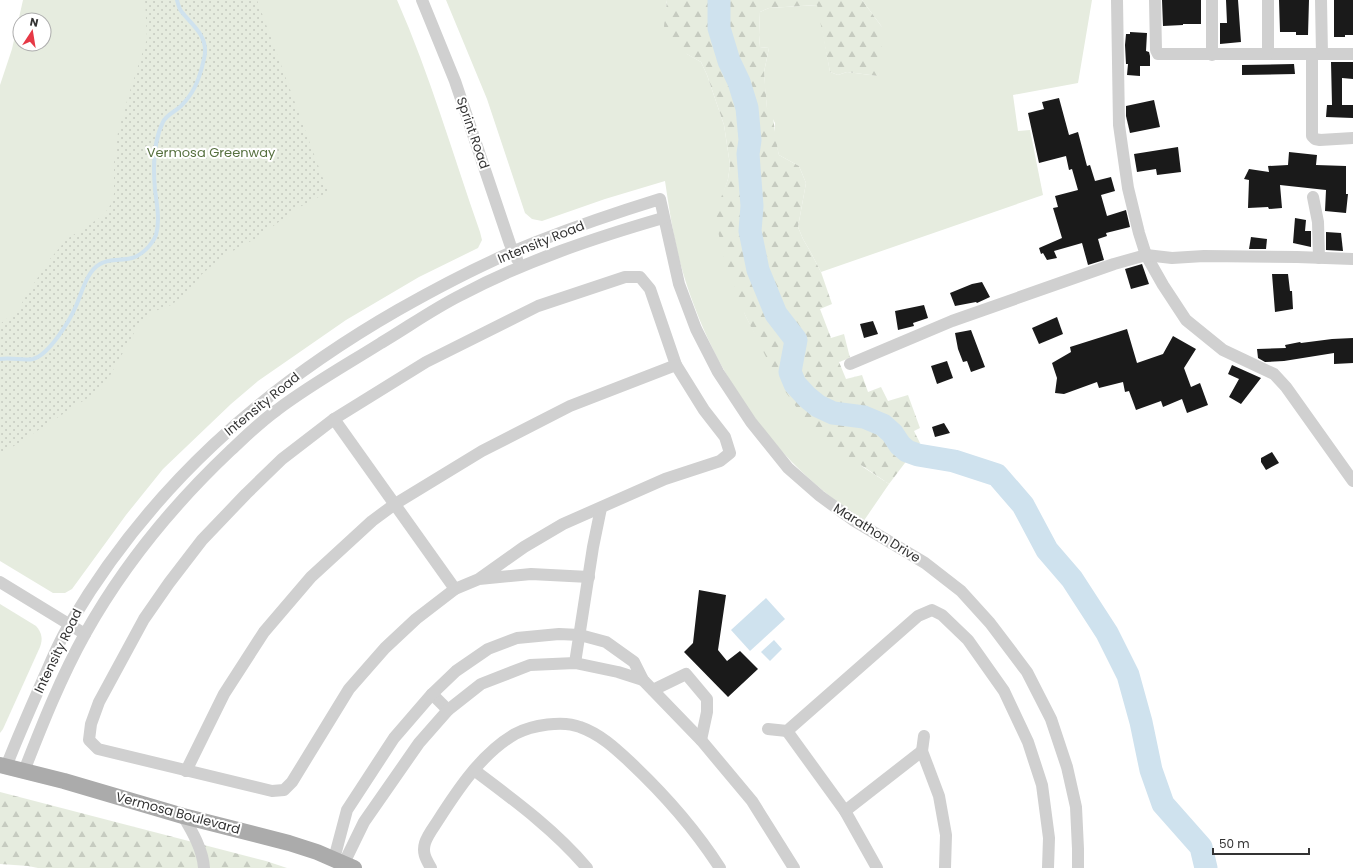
<svg xmlns="http://www.w3.org/2000/svg" width="1353" height="868" viewBox="0 0 1353 868" font-family="Poppins,sans-serif">
<defs>
<pattern id="forest-firs" width="22" height="20" patternUnits="userSpaceOnUse"><rect width="22" height="20" fill="#e6ecdf"/><path d="M5 1l3.5 6h-7zM16 11l3.5 6h-7z" fill="#c6cbc0"/></pattern>
<pattern id="park-dots" width="8" height="8" patternUnits="userSpaceOnUse"><rect width="8" height="8" fill="#e6ecdf"/><path d="M2 2h.1M6 6h.1" fill="none" stroke="#c6cbc0" stroke-width="1.8" stroke-linecap="round"/></pattern>
</defs>
<rect width="100%" height="100%" fill="#fff"/>
<!-- green -->
<g fill="#e6ecdf" fill-rule="evenodd">
<path d="M23 0H153L154 16 123 194 0 336V85L12 49ZM20 20H44V44H20Z"/>
<path d="M222 0H397C430 75 453 155 480 232L482 240 478 248 419 277 346 320 258 381 231 404 163 469 126 515 72 589 65 593H53L0 561V417Z"/>
<path d="M446 0H667L666 7 687 54 701 62 707 75 724 125 730 165 728 179 724 191 745 315 761 345 863 467 889 484 863 522C842 506 821 490 802 472 743 415 701 340 680 262 673 235 669 208 665 181L605 199 542 221 532 219 525 213 487 99Z"/>
<polygon points="862,0 1092,0 1078,83 1013,95 1018,131 1030,130 1043,195 821,272 810,251 803,239 798,227 806,183 799,166 779,155 775,140 775,123 767,108 765,88 764,72 769,48 760,47 759,35 760,12 769,8 818,5 830,72 838,75 847,72 878,76 882,27"/>
<path d="M0 604 36 626C42 633 43 639 40 647L3 729 0 733Z"/>
</g>
<!-- forest -->
<g fill="url(#forest-firs)">
<path d="M667 0H862L882 27V61L878 76 847 72 838 75 830 72 817 5 769 8 760 12 759 35 760 47 769 48 764 72 767 108 771 109C775 124 775 139 779 155L799 166 806 183 798 227 803 239 810 251 821 272 832 304 820 309 831 338 844 334 850 358 839 362 846 379 862 375 868 392 881 387 888 401 908 395 920 428 914 431 920 443 889 484 830 444 799 411 778 381 745 315 722 252 716 219 719 203 728 179 730 165 724 125 707 75 701 62 667 43 664 26Z"/>
<polygon points="0,792 266,861 287,868 38,868 28,866 0,864"/>
</g>
<!-- park -->
<polygon fill="url(#park-dots)" points="145,0 257,0 328,192 296,209 260,236 222,257 201,275 192,290 171,305 155,311 138,326 103,388 0,455 0,324 18,310 27,294 50,259 67,239 101,217 108,209 112,202 114,194 114,163 118,132 129,94 147,39"/>
<!-- water -->
<g fill="#cfe2ee">
<polygon points="766,598 785,619 750,651 731,630"/>
<polygon points="774,640 782,649 770,661 761,652"/>
</g>
<g fill="none" stroke-linecap="round" stroke-linejoin="round">
<!-- stream -->
<path stroke="#cfe2ee" stroke-width="4" d="M0 359C11 357 24 361 33 359 49 355 70 320 76 306 82 293 86 272 100 264 109 258 122 261 132 258 142 255 152 245 156 235 160 221 157 205 155 190 153 168 153 142 163 122 166 115 176 111 181 106 193 94 198 82 202 67 203 62 205 57 205 52 206 34 191 24 181 11 179 8 178 4 177 0"/>
<!-- river -->
<polyline stroke="#cfe2ee" stroke-width="23" points="719,0 719,28 729,61 739,82 747,108 750,140 748,154 752,206 750,231 758,270 776,314 796,340 790,372 795,384 807,397 818,406 833,413 864,417 883,425 892,433 900,445 907,451 918,455 954,461 997,475 1023,505 1047,550 1072,579 1107,633 1128,675 1141,722 1151,770 1163,804 1201,847 1206,868"/>
</g>
<!-- building -->
<g fill="#1a1a1a">
<polygon points="1162,0 1201,0 1201,24 1183,24 1183,25 1163,26"/>
<polygon points="1226,0 1238,0 1241,42 1220,44 1220,23 1227,23"/>
<polygon points="1279,0 1309,0 1308,35 1296,35 1296,32 1280,32"/>
<polygon points="1334,0 1353,0 1353,35 1345,35 1345,37 1334,37"/>
<polygon points="1130,32 1147,33 1146,51 1149,52 1150,56 1150,66 1140,66 1140,76 1127,75 1128,64 1126,64 1125,45 1126,34 1130,34"/>
<polygon points="1331,62 1353,62 1353,79 1342,78 1342,105 1353,105 1353,118 1326,117 1327,105 1332,105"/>
<polygon points="1294,64 1295,74 1242,75 1242,65"/>
<polygon points="1059,98 1069,135 1078,132 1087,166 1090,165 1095,181 1111,177 1115,191 1101,195 1107,216 1126,210 1130,227 1106,233 1107,236 1098,239 1104,260 1088,265 1082,243 1054,251 1057,258 1047,260 1043,253 1041,254 1039,248 1062,238 1053,208 1058,207 1055,196 1078,190 1072,169 1069,170 1066,156 1039,163 1028,113 1044,109 1042,102"/>
<polygon points="1154,100 1160,127 1130,133 1126,116 1126,106"/>
<polygon points="1178,147 1181,172 1157,175 1156,169 1137,172 1134,154"/>
<polygon points="1289,152 1317,155 1316,165 1346,166 1346,194 1348,194 1346,213 1325,211 1326,190 1280,185 1282,208 1269,209 1268,207 1248,208 1249,180 1244,179 1249,169 1269,172 1268,166 1288,165"/>
<polygon points="1295,218 1306,220 1305,231 1311,231 1311,247 1293,243"/>
<polygon points="1326,232 1341,233 1343,251 1326,250"/>
<polygon points="1251,237 1267,239 1266,249 1249,249"/>
<polygon points="1142,264 1149,284 1131,289 1125,269"/>
<polygon points="1272,274 1288,274 1290,291 1292,291 1293,309 1275,312"/>
<polygon points="982,282 990,297 977,303 976,302 955,306 950,293 972,284"/>
<polygon points="924,305 928,318 913,323 914,326 898,330 895,311"/>
<polygon points="1057,317 1063,334 1039,344 1032,328"/>
<polygon points="873,321 878,334 864,338 860,324"/>
<polygon points="1127,329 1137,363 1163,354 1173,336 1196,349 1184,368 1191,387 1200,383 1208,405 1187,413 1182,399 1163,407 1161,401 1136,410 1129,391 1125,392 1123,382 1099,388 1097,382 1064,394 1055,393 1057,378 1052,363 1071,352 1070,347"/>
<polygon points="971,330 985,367 971,372 967,361 963,362 958,349 955,333"/>
<polygon points="1353,338 1353,363 1334,364 1334,353 1284,361 1265,362 1258,358 1257,349 1286,348 1285,345 1300,342 1301,343 1332,339"/>
<polygon points="947,361 953,378 937,384 931,366"/>
<polygon points="1232,365 1261,378 1241,404 1229,397 1239,379 1228,374"/>
<polygon points="944,423 950,433 935,437 932,427"/>
<polygon points="1272,452 1279,463 1266,470 1261,462 1261,458"/>
<polygon points="699,590 726,595 718,650 727,661 740,651 758,669 728,697 684,652 693,643"/>
</g>
<g fill="none" stroke-linecap="round" stroke-linejoin="round">
<!-- minor -->
<g stroke="#d0d0d0" stroke-width="12">
<polyline points="422,0 455,81 510,244 517,259"/>
<polyline points="1117,0 1119,125 1128,188 1139,233 1146,255 1163,285 1186,320 1223,350 1274,374 1286,387 1353,481"/>
<polyline points="1155,0 1156,50 1158,54 1353,54"/>
<polyline points="1212,0 1212,55"/>
<polyline points="1268,0 1268,54"/>
<polyline points="1321,0 1322,54"/>
<polyline points="1312,54 1312,136 1315,139 1320,140 1353,138"/>
<polyline points="1313,197 1318,222 1319,258"/>
<polyline points="850,364 952,321 1114,264 1146,255 1172,258 1204,256 1297,257 1353,259"/>
<polyline points="334,419 455,589"/>
<polyline points="479,579 524,547 563,524 665,479 720,461 730,453 725,437 704,410 676,365 650,289 640,277 625,277 538,306 426,362 334,419 282,459 246,494 202,540 169,583 144,619 99,702 91,724 89,740 98,749 272,791 284,790 292,782 349,689 385,648 416,619 455,589 479,579 531,574 589,577"/>
<polyline points="0,582 85,634"/>
<polyline points="575,663 593,547 601,508"/>
<polyline points="653,690 686,674 707,699 707,712 701,740"/>
<polyline points="432,694 448,710"/>
<polyline points="768,729 787,731 918,616 932,610 942,615 968,640 1004,691 1028,742 1042,785 1049,838 1048,868"/>
<polyline points="787,731 845,811 877,868"/>
<polyline points="922,751 924,736"/>
<path d="M6 767C18 736 32 705 45 675 53 657 60 639 71 622 151 487 262 388 398 310 442 285 488 261 536 242 577 226 618 212 660 199L679 284 696 329 718 372 751 422 788 468 820 496 853 520 925 563 961 591 990 623 1027 672 1051 719 1067 767 1076 807 1078 849V868"/>
<path d="M474 770C514 800 555 830 587 868"/>
<path d="M24 771C42 725 61 677 85 634 123 566 174 504 230 451 245 437 260 422 277 410 310 385 346 365 381 343 408 327 433 309 461 295 525 261 594 238 663 218"/>
<polyline points="186,771 224,694 264,632 311,577 372,521 395,504 482,451 570,406 676,365"/>
<polyline points="845,811 922,751 939,796 946,835 945,868"/>
<path d="M183 816C192 831 203 850 204 868"/>
<polyline points="334,859 347,810 394,738 432,694 456,671 488,649 517,638 559,634 580,635 606,642 634,662 643,680 701,740 752,801 794,868"/>
<polyline points="344,863 364,822 419,743 448,710 481,684 530,665 575,663 618,672 643,680"/>
<path d="M431 868C426 859 422 853 425 843 427 836 433 828 437 822 458 789 482 753 515 734 532 725 563 720 580 727 600 734 615 748 630 762 663 793 695 829 720 868"/>
</g>
<!-- major -->
<polyline stroke="#ababab" stroke-width="16" points="0,765 64,781 183,816 289,843 317,852 354,868"/>
</g>
<g text-anchor="middle" dominant-baseline="central" stroke-width="4" stroke-linejoin="round" paint-order="stroke">
<!-- street labels -->
<g font-size="13" fill="#333" stroke="#fff">
<text transform="translate(473 133) rotate(71)">Sprint Road</text>
<text transform="translate(541 242) rotate(-22)">Intensity Road</text>
<text transform="translate(262 404) rotate(-39)">Intensity Road</text>
<text transform="translate(877 533) rotate(32)">Marathon Drive</text>
<text transform="translate(58 651) rotate(-64)">Intensity Road</text>
<text transform="translate(178 813) rotate(15)">Vermosa Boulevard</text>
</g>
<!-- park labels -->
<g font-size="13" fill="#56703f" stroke="#fff">
<text x="211" y="152">Vermosa Greenway</text>
</g>
</g>
<!-- north arrow -->
<g transform="translate(32 32) rotate(12)"><circle r="19" fill="#ffffff" stroke="#adadad"/>
<path d="M0-3L7 15L0 10L-7 15Z" fill="#e63946"/>
<text y="-6" font-size="11" font-weight="bold" text-anchor="middle" fill="#333333">N</text>
</g>
<!-- scale -->
<path d="M1213 848v6h96v-6" fill="none" stroke="#333333" stroke-width="2"/>
<text x="1219" y="848" font-size="12" fill="#333333" stroke="#ffffff" stroke-width="3" paint-order="stroke">50 m</text>
</svg>
